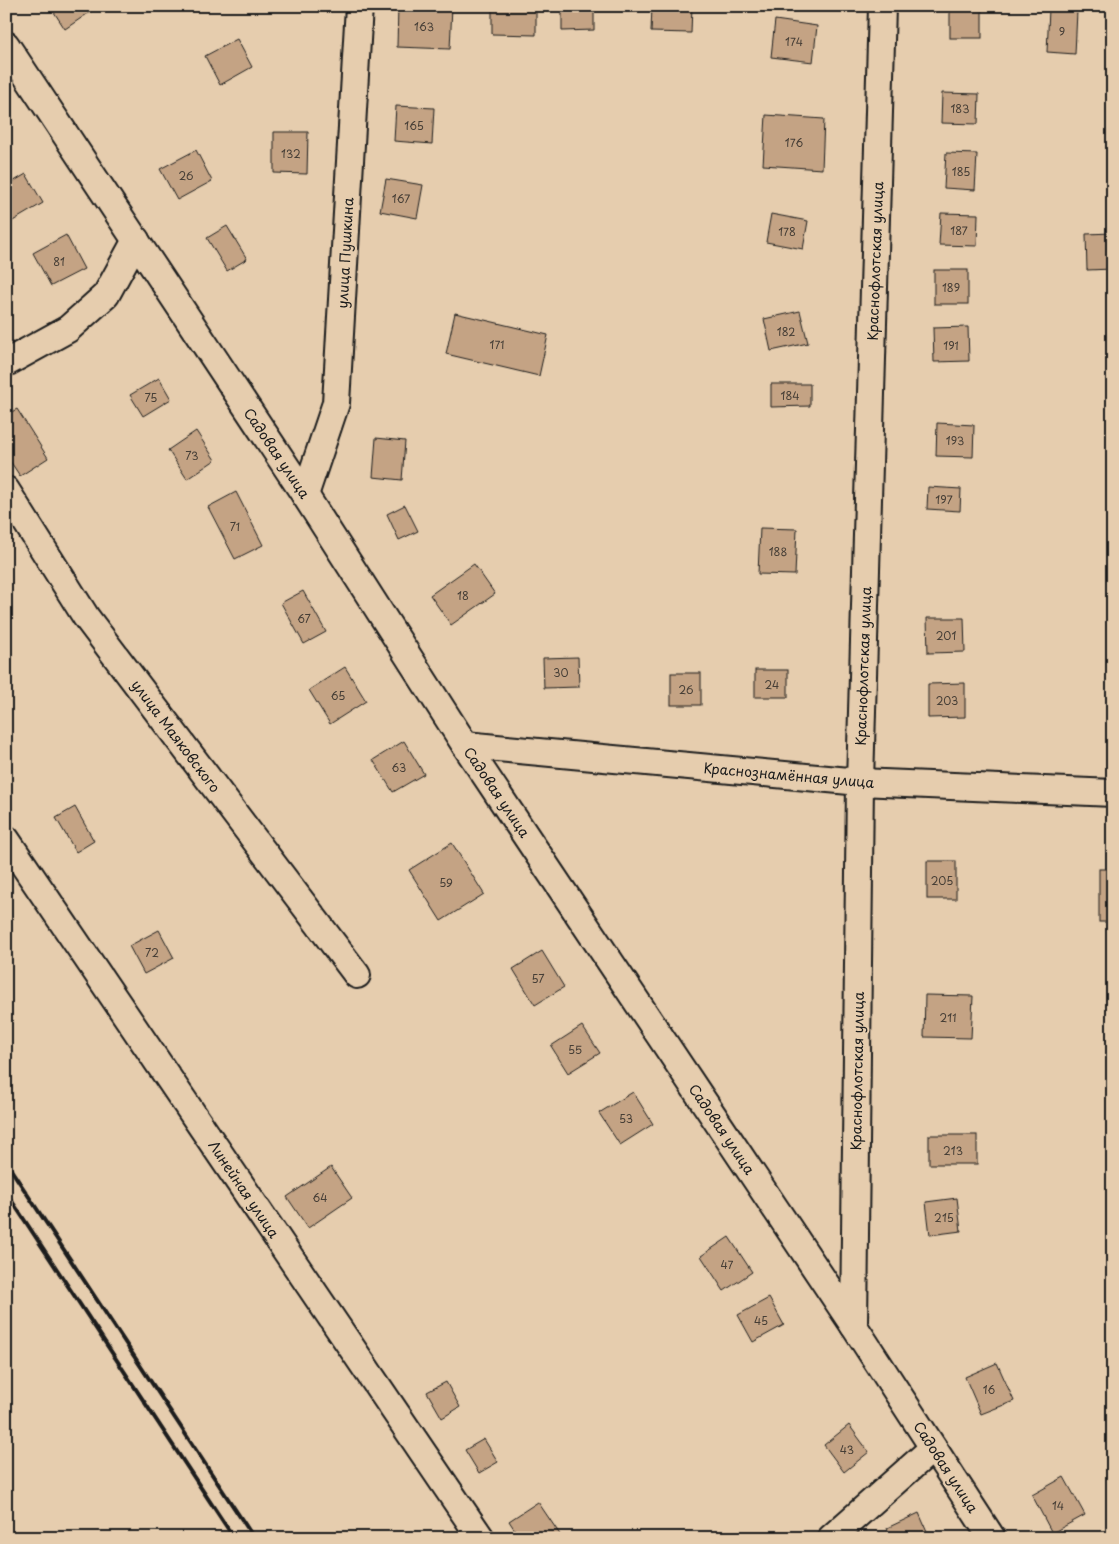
<svg xmlns="http://www.w3.org/2000/svg" width="1119" height="1544" viewBox="0 0 1119 1544" font-family="'Playpen Sans',sans-serif">
<rect width="100%" height="100%" fill="#e6cdae"/>
<filter id="ink" filterUnits="userSpaceOnUse"><feTurbulence type="fractalNoise" baseFrequency=".02" numOctaves="2"/><feDisplacementMap in="SourceGraphic" scale="10" xChannelSelector="R" yChannelSelector="G"/><feConvolveMatrix kernelMatrix="1 2 1 2 8 2 1 2 1" color-interpolation-filters="sRGB"/></filter>
<g filter="url(#ink)">
<!-- building -->
<g fill="#c4a384" stroke="#1c1c1c">
<polygon points="50,6 99,6 65,29"/>
<polygon points="398,6 452,6 450,49 397,47"/>
<polygon points="492,6 536,6 536,35 492,34"/>
<polygon points="562,6 594,6 594,30 562,31"/>
<polygon points="652,6 692,6 691,33 651,32"/>
<rect x="950" y="6" width="32" height="32"/>
<polygon points="1049,9 1077,11 1075,54 1047,52"/>
<polygon points="775,20 817,26 813,62 771,57"/>
<polygon points="237,39 252,67 220,85 205,56"/>
<polygon points="942,93 979,94 978,124 941,123"/>
<polygon points="396,106 434,108 432,144 394,141"/>
<polygon points="766,115 824,119 822,169 763,165"/>
<polygon points="274,132 308,132 307,174 274,173"/>
<polygon points="196,150 212,181 177,200 160,169"/>
<polygon points="946,153 977,154 975,190 944,188"/>
<polygon points="26,174 43,203 6,225 6,186"/>
<polygon points="386,179 423,185 417,218 380,211"/>
<polygon points="941,213 978,214 977,246 939,245"/>
<polygon points="771,214 808,221 803,249 766,242"/>
<polygon points="227,226 247,259 227,271 207,238"/>
<polygon points="1113,233 1113,269 1087,270 1086,234"/>
<polygon points="66,235 84,269 51,286 33,253"/>
<rect x="934" y="270" width="34" height="34"/>
<polygon points="800,311 808,343 771,351 764,319"/>
<polygon points="455,313 548,335 539,376 446,354"/>
<polygon points="968,327 969,361 934,362 933,328"/>
<polygon points="159,378 171,399 143,416 130,395"/>
<polygon points="771,384 810,384 810,406 771,407"/>
<polygon points="17,409 48,458 20,476 6,455 6,415"/>
<polygon points="937,423 974,425 973,457 936,456"/>
<polygon points="196,431 215,460 187,479 168,450"/>
<polygon points="376,438 405,441 402,480 373,477"/>
<polygon points="928,487 961,489 960,511 927,509"/>
<polygon points="236,492 263,545 235,559 208,507"/>
<polygon points="405,505 418,531 399,540 387,514"/>
<polygon points="760,528 797,529 795,575 758,574"/>
<polygon points="474,564 495,594 451,625 430,595"/>
<polygon points="303,591 326,632 304,644 281,603"/>
<polygon points="927,618 964,618 965,652 928,653"/>
<polygon points="578,657 579,687 544,688 543,658"/>
<polygon points="345,667 366,701 330,724 309,690"/>
<rect x="755" y="670" width="33" height="27"/>
<rect x="671" y="673" width="30" height="32"/>
<polygon points="965,683 965,717 928,718 928,684"/>
<polygon points="404,741 424,774 393,792 373,760"/>
<polygon points="75,807 94,841 76,852 56,818"/>
<polygon points="452,843 484,894 441,921 409,870"/>
<rect x="927" y="861" width="29" height="38"/>
<rect x="1099" y="869" width="14" height="53"/>
<polygon points="159,930 174,958 144,974 129,946"/>
<polygon points="542,951 564,987 535,1005 513,969"/>
<polygon points="925,995 973,996 971,1038 924,1037"/>
<polygon points="582,1026 600,1053 568,1073 551,1046"/>
<polygon points="633,1092 653,1124 620,1145 599,1113"/>
<rect x="929" y="1135" width="48" height="29"/>
<polygon points="331,1167 352,1198 308,1228 287,1197"/>
<polygon points="957,1198 961,1231 930,1235 926,1202"/>
<polygon points="729,1237 752,1272 724,1291 701,1256"/>
<polygon points="769,1298 784,1325 753,1342 738,1315"/>
<polygon points="997,1363 1014,1401 981,1414 965,1377"/>
<polygon points="446,1382 460,1407 442,1418 427,1392"/>
<polygon points="849,1425 869,1452 844,1472 824,1445"/>
<polygon points="484,1439 498,1462 479,1473 465,1450"/>
<polygon points="1064,1477 1085,1515 1052,1533 1032,1495"/>
<polygon points="538,1502 561,1536 559,1538 520,1538 509,1521"/>
<polygon points="919,1513 930,1538 891,1538 887,1528"/>
</g>
<g fill="none" stroke-linecap="round" stroke-linejoin="round">
<!-- minor casing -->
<g stroke="#1c1c1c" stroke-width="30">
<g id="minor">
<polyline points="6,45 305,495 465,745 854,1326 992,1538"/>
<polyline points="6,363 68,329 106,295 136,240"/>
<polyline points="6,490 86,617 357,975"/>
<polyline points="305,495 336,403 359,6"/>
<polyline points="465,745 860,782 1113,793"/>
<polyline points="6,839 481,1538"/>
<polyline points="854,1326 860,782 882,6"/>
<polyline points="831,1538 933,1448"/>
</g>
</g>
<!-- minor -->
<use href="#minor" stroke="#e6cdae" stroke-width="26"/>
<!-- rail -->
<g stroke="#1c1c1c" stroke-width="4">
<polyline points="6,1162 254,1538"/>
<polyline points="6,1192 234,1538"/>
</g>
</g>
</g>
<g text-anchor="middle" dominant-baseline="central" stroke-width="4" stroke-linejoin="round" paint-order="stroke">
<!-- number labels -->
<g font-size="11" fill="#463e36">
<text x="424" y="26">163</text>
<text x="1062" y="31">9</text>
<text x="794" y="41">174</text>
<text x="960" y="108">183</text>
<text x="414" y="125">165</text>
<text x="794" y="142">176</text>
<text x="291" y="153">132</text>
<text x="961" y="171">185</text>
<text x="186" y="175">26</text>
<text x="401" y="198">167</text>
<text x="959" y="230">187</text>
<text x="787" y="231">178</text>
<text x="59" y="261">81</text>
<text x="951" y="287">189</text>
<text x="786" y="331">182</text>
<text x="497" y="344">171</text>
<text x="951" y="345">191</text>
<text x="790" y="395">184</text>
<text x="151" y="397">75</text>
<text x="955" y="440">193</text>
<text x="192" y="455">73</text>
<text x="944" y="499">197</text>
<text x="235" y="526">71</text>
<text x="778" y="551">188</text>
<text x="463" y="595">18</text>
<text x="304" y="618">67</text>
<text x="946" y="635">201</text>
<text x="561" y="672">30</text>
<text x="772" y="684">24</text>
<text x="686" y="689">26</text>
<text x="338" y="695">65</text>
<text x="947" y="700">203</text>
<text x="399" y="767">63</text>
<text x="942" y="880">205</text>
<text x="446" y="882">59</text>
<text x="152" y="952">72</text>
<text x="538" y="978">57</text>
<text x="948" y="1017">211</text>
<text x="575" y="1049">55</text>
<text x="626" y="1118">53</text>
<text x="953" y="1150">213</text>
<text x="320" y="1197">64</text>
<text x="944" y="1217">215</text>
<text x="727" y="1264">47</text>
<text x="761" y="1320">45</text>
<text x="989" y="1389">16</text>
<text x="847" y="1449">43</text>
<text x="1058" y="1505">14</text>
</g>
<!-- street labels -->
<g font-size="14" fill="#1c1c1c" stroke="#e6cdae">
<text transform="translate(345 253) rotate(-87)">улица Пушкина</text>
<text transform="translate(875 261) rotate(-88)">Краснофлотская улица</text>
<text transform="translate(277 453) rotate(56)">Садовая улица</text>
<text transform="translate(863 666) rotate(-88)">Краснофлотская улица</text>
<text transform="translate(176 736) rotate(53)">улица Маяковского</text>
<text transform="translate(789 775) rotate(5)">Краснознамённая улица</text>
<text transform="translate(497 792) rotate(56)">Садовая улица</text>
<text transform="translate(857 1071) rotate(-89)">Краснофлотская улица</text>
<text transform="translate(722 1129) rotate(56)">Садовая улица</text>
<text transform="translate(244 1189) rotate(56)">Линейная улица</text>
<text transform="translate(946 1467) rotate(57)">Садовая улица</text>
</g>
</g>
<!-- margin -->
<rect width="1119" height="1544" fill="none" stroke="#e6cdae" stroke-width="25"/>
<rect x="12" y="12" width="1094" height="1519" fill="none" stroke="#1c1c1c" stroke-width="2" filter="url(#ink)"/>
</svg>
